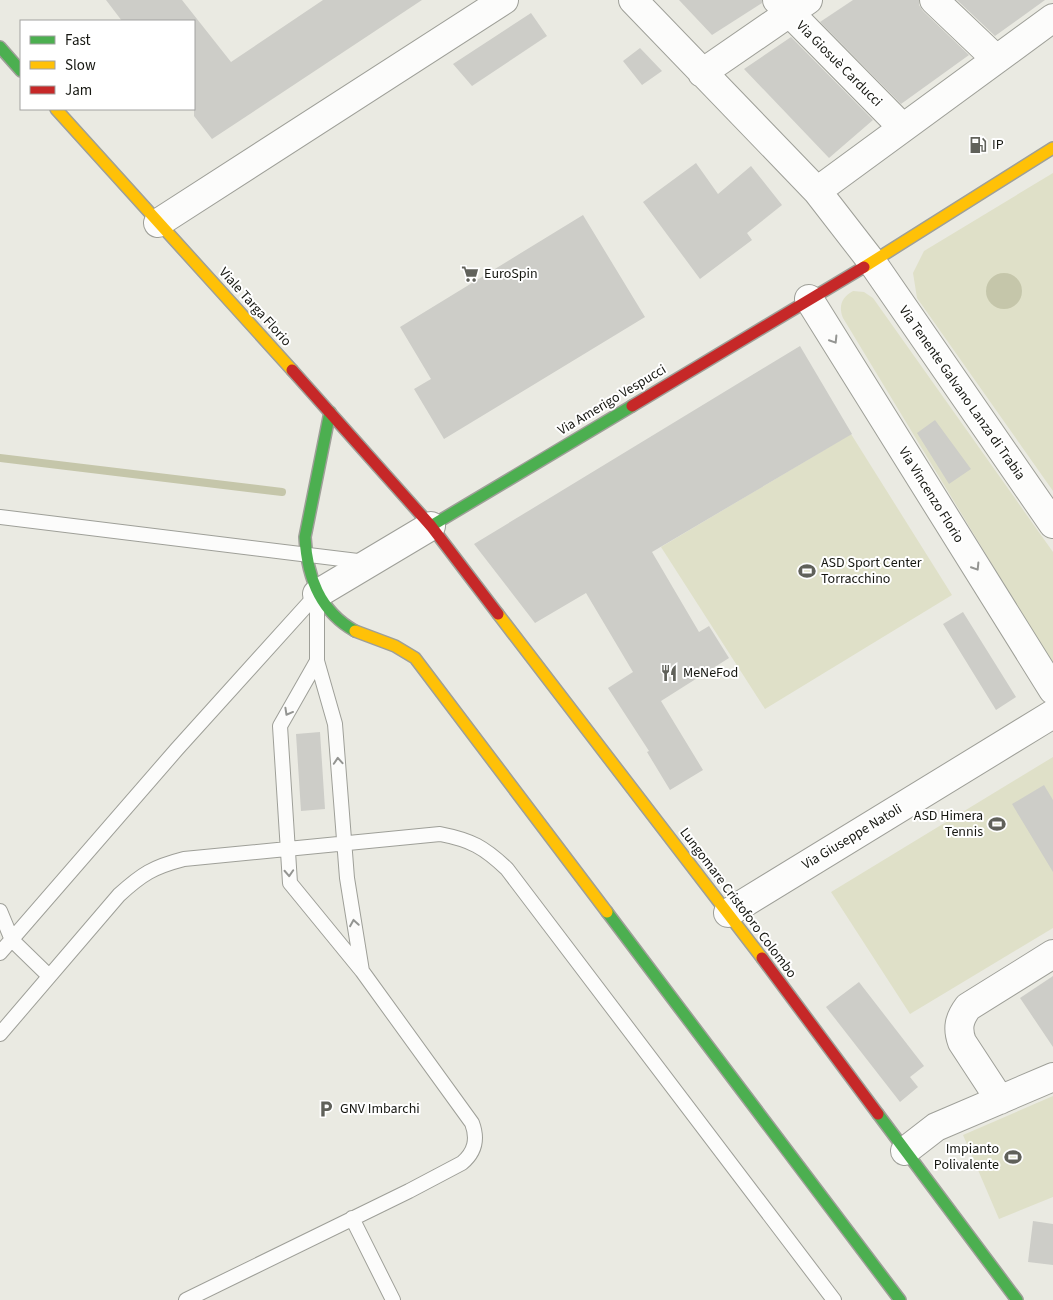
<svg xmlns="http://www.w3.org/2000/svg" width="1053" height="1300" viewBox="0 0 1053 1300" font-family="'Source Sans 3',sans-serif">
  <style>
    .green { fill: #dfe0c8 }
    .water { fill: #c5c6aa }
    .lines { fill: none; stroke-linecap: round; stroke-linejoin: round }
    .stream { stroke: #c5c6aa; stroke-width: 8 }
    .building { fill: #cdcdc8 }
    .lane-casing { stroke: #9e9f98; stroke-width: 16 }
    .street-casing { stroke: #9e9f98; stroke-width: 30 }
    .fast-casing { stroke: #9e9f98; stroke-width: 14 }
    .slow-casing { stroke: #9e9f98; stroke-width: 14 }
    .jam-casing { stroke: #9e9f98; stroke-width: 14 }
    .lane { stroke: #fcfcfb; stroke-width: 14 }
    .street { stroke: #fcfcfb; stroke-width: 28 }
    .fast { stroke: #4caf50; stroke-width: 11 }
    .slow { stroke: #ffc107; stroke-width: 11 }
    .jam { stroke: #c62828; stroke-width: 11 }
    .oneway { stroke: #949592 }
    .labels { text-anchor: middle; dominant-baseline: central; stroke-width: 4; stroke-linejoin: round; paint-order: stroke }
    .street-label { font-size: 14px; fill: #161711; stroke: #fff }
    .poi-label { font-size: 14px; fill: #161711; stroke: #fff; text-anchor: start }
  </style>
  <rect width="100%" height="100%" fill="#eaeae2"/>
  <path class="green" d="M1053,173v318l-136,-193 -4,-25 11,-22z
    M853,291l11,1 9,6 180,254v113l-210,-347c-5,-12 -1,-21 10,-27z
    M851,434l101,161 -187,114 -104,-162z
    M1053,757v171l-143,86 -79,-122z
    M1053,1096v101l-54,22 -36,-84z"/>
  <path class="water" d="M986 291a18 18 0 1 1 36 0a18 18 0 1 1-36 0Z"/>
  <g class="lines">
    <path class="stream" d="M0,458l282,34"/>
  </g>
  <path class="building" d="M106,0h76l49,62 92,-62h99l-210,139 -18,-23v-95h-72z
    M679,0h83v3l-50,32z
    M853,0h66v5l4,6 46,44 -68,49 -81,-82z
    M957,0h88l-50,36z
    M531,13l16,23 -75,50 -19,-22z
    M791,37l82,83 -44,38 -85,-89z
    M640,48l22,23 -20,14 -19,-24z
    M696,163l22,31 33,-28 31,39 -35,28 5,7 -52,39 -57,-77z
    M583,215l62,102 -201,122 -30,-50 17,-10 -31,-52z
    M800,346l52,88 -200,118 47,80 10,-6 20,32 -68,43 42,69 -33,20 -23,-38 2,-1 -41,-63 25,-16 -47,-79 -51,30 -61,-79z
    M935,420l36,49 -22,15 -32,-51z
    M963,612l53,85 -20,13 -53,-86z
    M320,732l5,77 -24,2 -5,-77z
    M1044,785l9,15v72l-41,-68z
    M1053,976v71l-33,-49z
    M859,982l65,84 -14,11 8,10 -18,15 -74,-95z
    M1033,1221l20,3v41l-25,-3z"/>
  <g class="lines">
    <g class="lane-casing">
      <path id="lane" d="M0,517l366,45
        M317,661v-61
        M0,911l12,29 37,36
        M0,953l177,-204 140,-155
        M0,1034l119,-139c23,-21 34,-28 65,-36l256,-25c31,6 44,13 67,35l327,431
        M352,1218l41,82
        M186,1300l223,-109 53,-28c13,-11 16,-24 10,-40l-110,-152 -72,-88 -10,-157 37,-65 18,63 12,154 15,93"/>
    </g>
    <g class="street-casing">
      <path id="street" d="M633,0l184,191 55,71 181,262
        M777,0l125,127
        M934,0l62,59
        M702,73l106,-73
        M817,191l236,-173
        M158,223l346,-223
        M809,299l244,391
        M317,594l114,-68
        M728,913l325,-199
        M1000,1100l-38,-58c-5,-14 -3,-23 6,-35l85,-53
        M905,1151l31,-24 117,-50"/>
    </g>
    <g class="fast-casing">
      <path id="fast" d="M0,47l21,24
        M330,412l-25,125c2,39 14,74 50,94
        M431,526l201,-120
        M607,912l293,388
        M878,1114l139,186"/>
    </g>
    <g class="slow-casing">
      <path id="slow" d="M56,109l236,261
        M864,267l189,-119
        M498,614l264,344
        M355,631l40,15 20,12 192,254"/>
    </g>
    <g class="jam-casing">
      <path id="jam" d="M292,370l139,156 67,88
        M632,406l232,-139
        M762,958l116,156"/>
    </g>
    <use href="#lane" class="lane"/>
    <use href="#street" class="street"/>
    <use href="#fast" class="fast"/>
    <use href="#slow" class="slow"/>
    <use href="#jam" class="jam"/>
  </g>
  <defs><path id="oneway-chevron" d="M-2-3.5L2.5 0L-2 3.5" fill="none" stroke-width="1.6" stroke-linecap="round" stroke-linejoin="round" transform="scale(1.25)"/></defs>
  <g class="oneway">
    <use href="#oneway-chevron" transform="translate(834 340) rotate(58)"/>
    <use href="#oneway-chevron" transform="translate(976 567) rotate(58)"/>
    <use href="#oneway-chevron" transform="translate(288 712) rotate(119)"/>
    <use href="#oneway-chevron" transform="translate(338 761) rotate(-94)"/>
    <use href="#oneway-chevron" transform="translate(289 873) rotate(87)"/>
    <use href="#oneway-chevron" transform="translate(354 923) rotate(-99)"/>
  </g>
  <defs>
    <g id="fuel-bare" transform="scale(1.35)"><path d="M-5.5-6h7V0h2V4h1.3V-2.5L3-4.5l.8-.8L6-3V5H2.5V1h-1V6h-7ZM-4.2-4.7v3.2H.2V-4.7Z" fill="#60615a" stroke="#fff" stroke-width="2.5" paint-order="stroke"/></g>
    <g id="supermarket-bare" transform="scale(1.35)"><path d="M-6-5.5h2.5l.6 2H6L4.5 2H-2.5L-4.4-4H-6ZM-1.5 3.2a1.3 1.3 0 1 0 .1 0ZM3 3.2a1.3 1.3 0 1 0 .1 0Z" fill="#60615a" stroke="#fff" stroke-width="2.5" paint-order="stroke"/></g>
    <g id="stadium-bare" transform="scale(1.35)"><path d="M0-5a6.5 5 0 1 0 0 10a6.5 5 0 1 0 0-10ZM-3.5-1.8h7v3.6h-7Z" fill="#60615a" stroke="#fff" stroke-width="2.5" paint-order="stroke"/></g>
    <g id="restaurant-bare" transform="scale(1.35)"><path d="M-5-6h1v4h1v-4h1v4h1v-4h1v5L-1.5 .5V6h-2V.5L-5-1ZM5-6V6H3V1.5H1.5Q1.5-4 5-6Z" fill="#60615a" stroke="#fff" stroke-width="2.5" paint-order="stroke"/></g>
    <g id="parking-bare" transform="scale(1.35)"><path d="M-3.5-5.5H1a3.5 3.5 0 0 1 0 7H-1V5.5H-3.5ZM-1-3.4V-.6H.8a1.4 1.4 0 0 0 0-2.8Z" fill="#60615a" stroke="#fff" stroke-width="2.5" paint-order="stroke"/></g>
  </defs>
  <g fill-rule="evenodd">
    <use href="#fuel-bare" x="978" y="145"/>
    <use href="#supermarket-bare" x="470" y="274"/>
    <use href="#stadium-bare" x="807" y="571"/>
    <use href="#restaurant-bare" x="669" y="673"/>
    <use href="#stadium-bare" x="997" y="824"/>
    <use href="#parking-bare" x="326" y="1109"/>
    <use href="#stadium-bare" x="1013" y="1157"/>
  </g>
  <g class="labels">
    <g class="street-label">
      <text transform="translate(839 64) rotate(45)">Via Giosuè Carducci</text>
      <text transform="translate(255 307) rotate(48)">Viale Targa Florio</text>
      <text transform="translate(962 393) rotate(55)">Via Tenente Galvano Lanza di Trabia</text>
      <text transform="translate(612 400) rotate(-31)">Via Amerigo Vespucci</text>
      <text transform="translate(931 495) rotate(58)">Via Vincenzo Florio</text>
      <text transform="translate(852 837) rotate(-31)">Via Giuseppe Natoli</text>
      <text transform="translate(738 903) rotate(53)">Lungomare Cristoforo Colombo</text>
    </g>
    <g class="poi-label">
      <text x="992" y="145">IP</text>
      <text x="484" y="274">EuroSpin</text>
      <text x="821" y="563">ASD Sport Center<tspan x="821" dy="16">Torracchino</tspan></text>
      <text x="683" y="673">MeNeFod</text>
      <text x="983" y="816" text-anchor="end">ASD Himera<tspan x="983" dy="16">Tennis</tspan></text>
      <text x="340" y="1109">GNV Imbarchi</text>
      <text x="999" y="1149" text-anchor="end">Impianto<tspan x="999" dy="16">Polivalente</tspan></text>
    </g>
  </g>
  <rect x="20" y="20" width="175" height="90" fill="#ffffff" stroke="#a2a2a0"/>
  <rect x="30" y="36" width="25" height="8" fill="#4caf50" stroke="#a2a2a0"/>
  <text x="65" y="45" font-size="15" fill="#161711">Fast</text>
  <rect x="30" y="61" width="25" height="8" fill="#ffc107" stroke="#a2a2a0"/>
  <text x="65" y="70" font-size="15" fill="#161711">Slow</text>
  <rect x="30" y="86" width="25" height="8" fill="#c62828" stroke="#a2a2a0"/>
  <text x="65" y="95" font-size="15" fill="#161711">Jam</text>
</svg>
